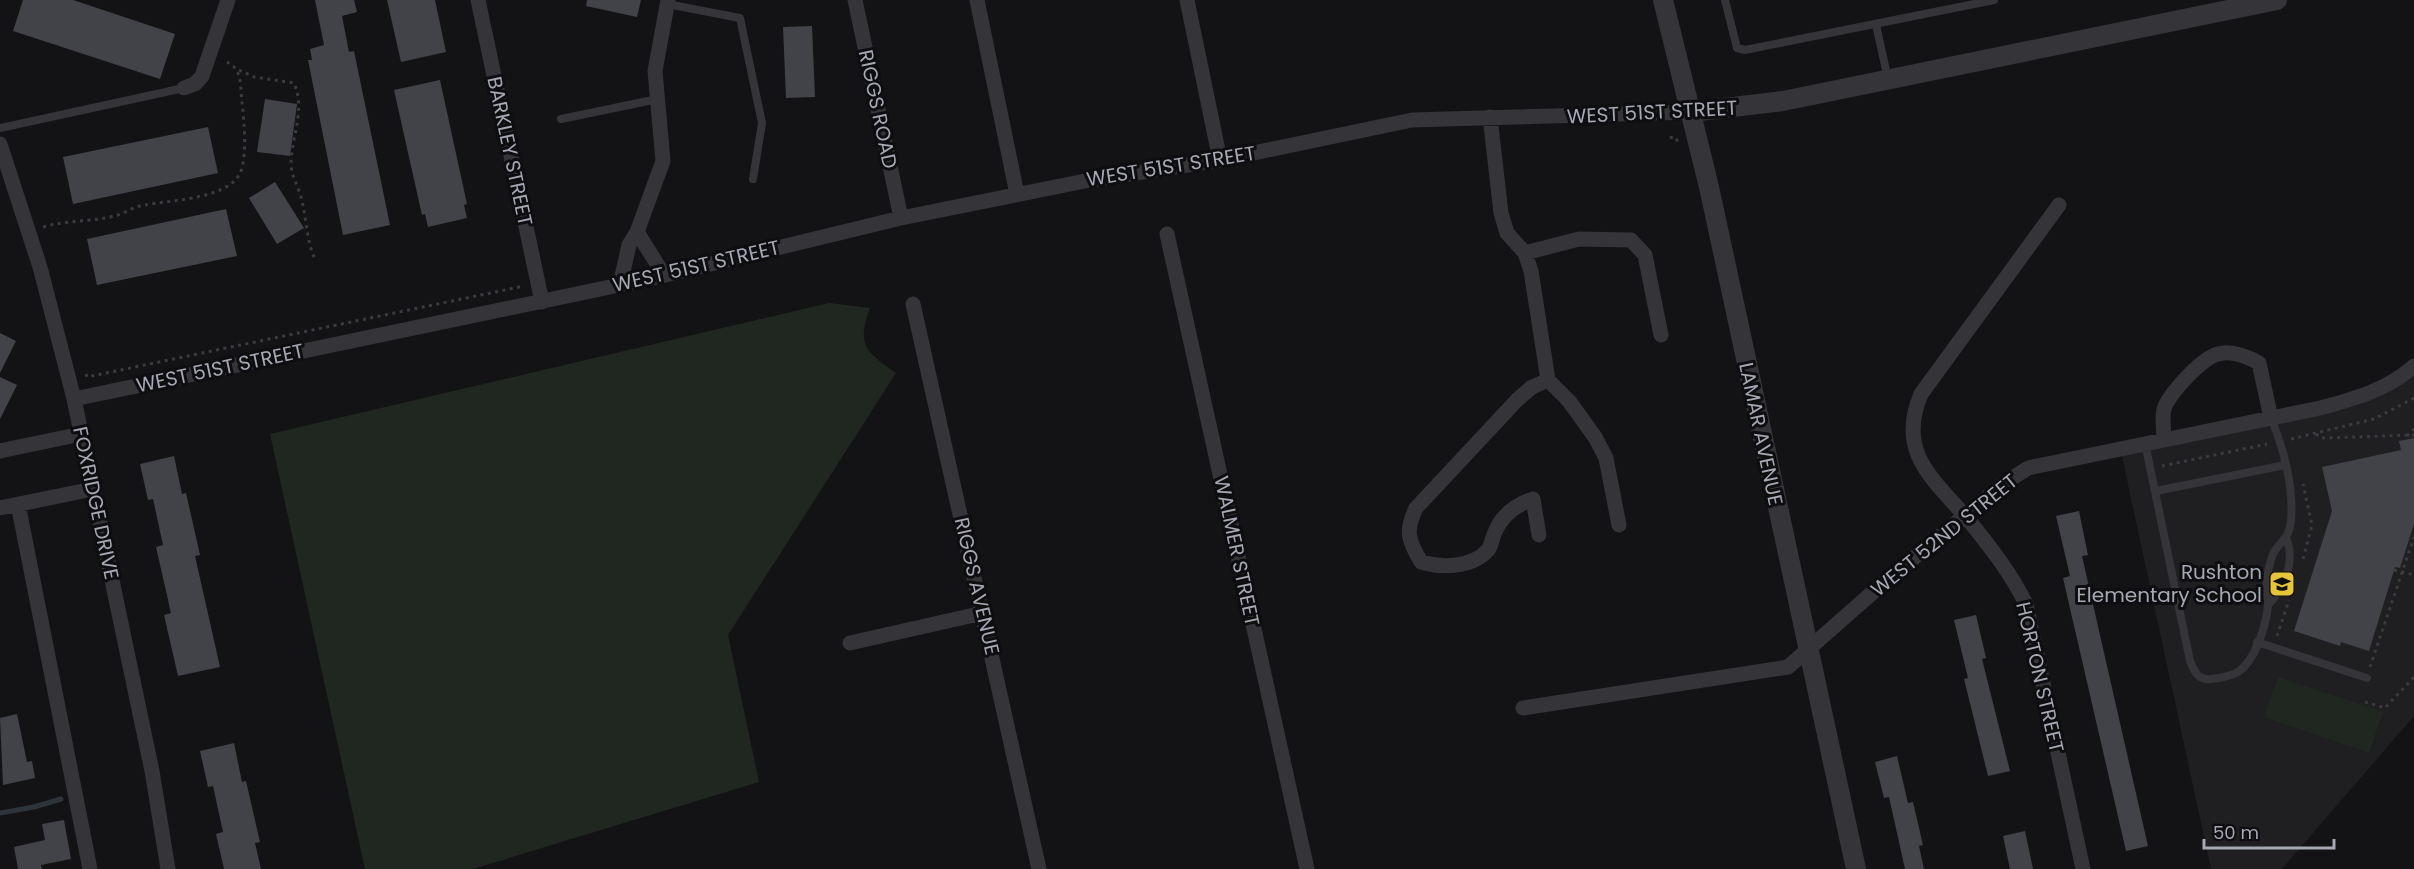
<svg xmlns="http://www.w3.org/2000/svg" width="2414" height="869" viewBox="0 0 2414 869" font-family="Poppins,sans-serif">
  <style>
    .built { fill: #1f1f21 }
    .green { fill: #202721 }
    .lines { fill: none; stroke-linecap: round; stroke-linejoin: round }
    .stream { stroke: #2d343c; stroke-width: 5 }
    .building { fill: #424348 }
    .path { stroke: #3a3b40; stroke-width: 3; stroke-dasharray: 3 4.5; stroke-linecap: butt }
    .service { stroke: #343439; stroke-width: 8 }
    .minor { stroke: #343439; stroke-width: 15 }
    .tertiary { stroke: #343439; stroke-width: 20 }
    .labels { text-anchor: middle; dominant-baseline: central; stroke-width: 6; stroke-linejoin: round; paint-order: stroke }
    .street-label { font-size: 20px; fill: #a6a8b4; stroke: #0e0e10 }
    .poi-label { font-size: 20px; fill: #a6a8b4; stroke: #0e0e10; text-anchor: end }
  </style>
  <rect width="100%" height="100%" fill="#131315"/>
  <path class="built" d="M2414,373v343l-132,153h-71l-90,-417 162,-31z"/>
  <path class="green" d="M829,303l41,5c-14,37 -4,44 26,65l-168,262 31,147 -286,87h-108l-95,-435z
    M2278,677l105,35 -14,41 -105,-36z"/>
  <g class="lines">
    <path class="stream" d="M0,813l34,-6 27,-8"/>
  </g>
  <path class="building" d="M23,0h50l102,34 -15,45 -147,-48z
    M315,0h39l3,12 -15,4 7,36 5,-1 36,174 -47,10 -35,-175h4l-2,-11 14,-4z
    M387,0h48l11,52 -45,10z
    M587,0h54l-4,17 -51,-11z
    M812,26l3,71 -29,1 -3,-71z
    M440,80l27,124 -3,1 3,13 -39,9 -3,-13 -3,1 -28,-125z
    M265,99l32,5 -7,52 -33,-4z
    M208,127l10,46 -145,31 -10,-47z
    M275,182l29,46 -27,16 -28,-46z
    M226,209l11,47 -140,29 -10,-46z
    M0,333l16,8 -16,32z
    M0,377l17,8 -17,34z
    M2414,438v86l-14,44 -5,-1 -26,84 -28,-9 -1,4 -46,-15 38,-120 -10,-44 79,-17 -2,-9z
    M174,456l8,38 4,-1 14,62 -5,1 25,111 -42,9 -14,-61 7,-2 -15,-66 7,-2 -10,-46 -5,1 -8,-36z
    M2079,511l9,44 -6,1 66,290 -22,5 -63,-273 7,-2 -14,-60z
    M1976,615l10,43 -4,1 28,112 -22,5 -24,-97 4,-1 -14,-58z
    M17,714l10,48 5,-1 3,17 -32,7 -3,-67z
    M234,743l8,39 4,-1 14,61 -5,1 6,26h-37l-8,-35 7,-2 -10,-46 -5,1 -8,-36z
    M1897,756l11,47 5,-1 10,43 -4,1 5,23h-19l-16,-72 -5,1 -9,-36z
    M64,820l7,39 -30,6 1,4h-24l-4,-22 31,-7 -3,-16z
    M2025,831l8,38h-23l-7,-33z"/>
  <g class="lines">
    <path class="path" d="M239,70l15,7 40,6c12,28 -3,54 -3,82 1,12 5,16 8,26 8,22 6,47 16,68
      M1671,136l1,4h7
      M43,227c25,-7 48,-5 72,-11 10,-3 20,-10 30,-11 26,-5 80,-6 94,-30 9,-14 5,-56 3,-72 -2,-18 1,-36 -18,-42
      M86,374l1,3 437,-91
      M2316,434l5,4 93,-3
      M2407,436l7,-7
      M2291,439l83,-20 40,-21
      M2162,466l105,-22
      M2303,559l9,-34 -9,-41
      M2394,570l20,5
      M2277,636l12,-36
      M2370,667l44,-130
      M2365,702l20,6 29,-31"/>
    <path class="service" d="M1725,0l12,48 8,2 249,-50
      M667,4l73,14 22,105 -9,56
      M1876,25l12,54
      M561,119l97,-20
      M0,128l184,-40
      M2145,443l45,218c4,10 8,20 22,18 8,-1 19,-3 26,-7 17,-11 28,-46 30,-66 1,-6 -2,-12 -2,-18 0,-9 4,-28 8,-36 8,-13 15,-13 17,-31 3,-33 -7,-72 -20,-103
      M2156,491l129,-26
      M2268,605c17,-18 27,-42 19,-65
      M2257,642l110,36"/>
    <path class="minor" d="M478,0l64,302
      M855,0l46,218
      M977,0l40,194
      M1187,0l33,160
      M184,88l11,-4 7,-8 26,-76
      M1490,117l11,96 6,20 18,20 6,18 17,109 21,21 26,36 11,21 13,67
      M0,144l40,123 34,132 78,372 16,98
      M2059,205l-138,189c-24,57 10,83 45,123 22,27 45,56 60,87l57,265
      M637,232l27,43
      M1167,234l140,635
      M1525,253l54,-14 52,1 14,15 16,80
      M620,285l9,-40 8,-13 26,-71 -8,-90 13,-71
      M913,304l126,565
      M74,399l579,-121 248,-60 189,-38 130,-20 192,-40 279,-8
      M2164,439c0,-10 -3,-24 1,-33 7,-15 37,-48 53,-52 13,-4 30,3 41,9l12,55
      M0,451l81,-17
      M18,504l72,365
      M0,508l93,-19
      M1539,535l-6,-36c-18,6 -31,16 -38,33 -3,6 -3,13 -7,18 -16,18 -47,18 -67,12 -13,-22 -16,-31 -5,-54l101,-108 15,-13 16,-7
      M850,643l133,-30
      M1523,708l265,-41 92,-81 123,-102 25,-16 292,-60c34,-9 67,-18 94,-42"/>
    <path class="tertiary" d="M1663,0l46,187 147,682
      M1691,112l92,-11 494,-101"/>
  </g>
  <defs>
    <g id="school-square" transform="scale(1.35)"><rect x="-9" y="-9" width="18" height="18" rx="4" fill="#e6c53a" stroke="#0e0e10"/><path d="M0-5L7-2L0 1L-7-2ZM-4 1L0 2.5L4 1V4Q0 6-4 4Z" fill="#111"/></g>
  </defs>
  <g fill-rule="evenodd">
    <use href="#school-square" x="2282" y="584"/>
  </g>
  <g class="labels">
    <g class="street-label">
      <text transform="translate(878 109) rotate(78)">RIGGS ROAD</text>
      <text transform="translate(1652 112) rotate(-3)">WEST 51ST STREET</text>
      <text transform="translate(510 151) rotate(78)">BARKLEY STREET</text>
      <text transform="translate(1171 166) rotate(-9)">WEST 51ST STREET</text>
      <text transform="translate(696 266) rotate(-13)">WEST 51ST STREET</text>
      <text transform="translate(220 368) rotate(-12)">WEST 51ST STREET</text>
      <text transform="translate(1761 434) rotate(78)">LAMAR AVENUE</text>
      <text transform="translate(96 503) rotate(78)">FOXRIDGE DRIVE</text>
      <text transform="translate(1944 535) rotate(-39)">WEST 52ND STREET</text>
      <text transform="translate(1237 551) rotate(78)">WALMER STREET</text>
      <text transform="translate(977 586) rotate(77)">RIGGS AVENUE</text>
      <text transform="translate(2040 677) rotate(77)">HORTON STREET</text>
    </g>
    <g class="poi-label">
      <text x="2262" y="572">Rushton<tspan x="2262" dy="23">Elementary School</tspan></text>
    </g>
  </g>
  <path d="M2204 839v9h130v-9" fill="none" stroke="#a6a8b4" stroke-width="3"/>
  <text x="2213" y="839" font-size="18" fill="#a6a8b4" stroke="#0e0e10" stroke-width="4.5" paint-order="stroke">50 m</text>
</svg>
